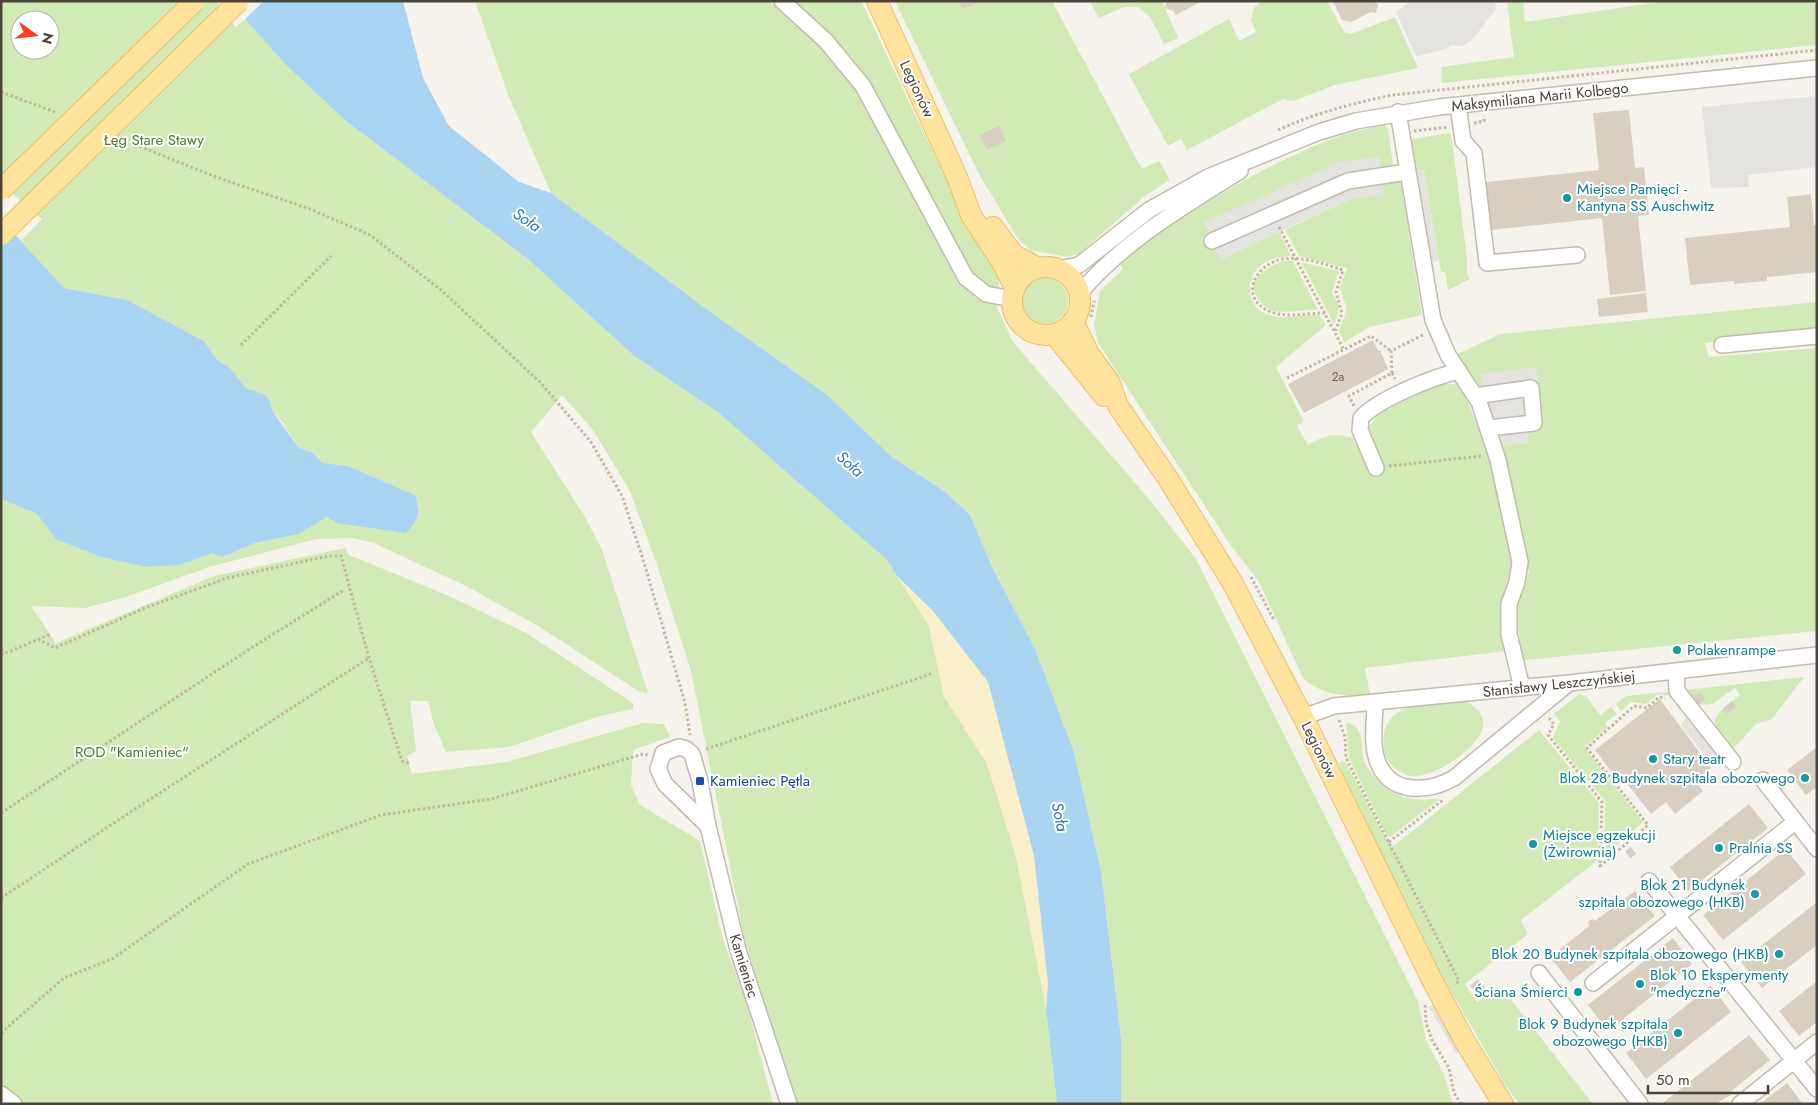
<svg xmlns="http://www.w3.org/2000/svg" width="1818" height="1105" viewBox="0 0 1818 1105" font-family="Jost,sans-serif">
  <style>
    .green { fill: #d2eab5; fill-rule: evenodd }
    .sand { fill: #f9efc9 }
    .parking { fill: #e5e3e0 }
    .water { fill: #a9d4f2 }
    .pier { fill: #f6f3ec }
    .building { fill: #d8cfc1 }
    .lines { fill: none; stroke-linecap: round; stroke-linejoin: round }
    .minor-casing { stroke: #c2bbae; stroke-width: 18 }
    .major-casing { stroke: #e6c16a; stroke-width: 22 }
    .path { stroke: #c4b79f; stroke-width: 3; stroke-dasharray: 2.5 2.5; stroke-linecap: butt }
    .minor { stroke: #fff; stroke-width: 15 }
    .major { stroke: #ffe39c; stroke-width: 20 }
    .major-bridge-casing { stroke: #e6c16a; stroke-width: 22; stroke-linecap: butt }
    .major-bridge { stroke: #ffe39c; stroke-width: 20 }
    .culture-dot { fill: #0f9aa8; stroke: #fff; stroke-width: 2 }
    .transit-dot { fill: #1a4fb4; stroke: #fff; stroke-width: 2 }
    .labels { text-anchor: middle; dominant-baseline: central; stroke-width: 4; stroke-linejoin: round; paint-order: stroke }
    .number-label { font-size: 12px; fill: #6e675b }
    .street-label { font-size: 15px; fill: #4b4439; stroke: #fff }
    .park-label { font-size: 15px; fill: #4a7f2a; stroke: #fff }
    .culture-label { font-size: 15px; fill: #0d838f; stroke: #fff; text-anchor: start }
    .transit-label { font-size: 15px; fill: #164399; stroke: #fff; text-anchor: start }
    .water-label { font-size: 16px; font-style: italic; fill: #2e7ab2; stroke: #fff }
  </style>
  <rect width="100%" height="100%" fill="#f6f3ec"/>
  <path class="green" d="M1,1h215l20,26 9,-8 41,46 60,56 183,139 104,95 86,58 168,147 42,66 15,70 43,68 29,92 30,153 11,95h-261l-52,-167 -53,-266 -33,-103 -28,-77 -37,-61 -31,-35 -31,37 54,85 17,33 46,143 -10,-2 -98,-64 -72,-40 -94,-44 -22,-5 -36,1 -107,28 -83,30 -41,11 -54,-2 25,37 158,-67 131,-28 4,7 98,40 79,38 107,70v6l-33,7 -91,31 -63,5 -12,-27 -6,-24h-18l6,50 -9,5 5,18 94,-12 137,-39 21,1 6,13 -37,13 -2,35 9,20 60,36 23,99 22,57 28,107h-772v-605l36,15 19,25 124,26 32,-12 12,4 31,-14 44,-9 28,-17c26,16 64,-3 92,-10l-4,-12 -67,-29 -25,-3 -10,-10 -14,-5 -16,-25 -10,-11 -8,-17 -19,-7 -16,-20 -13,-8 -13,-19 -77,-41 -63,-12 -43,-47 21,-22 -41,-35zM20,20h30v30h-30z
    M475,1h294l51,43 50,65 105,189 21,7 17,37 136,157 47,60 222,442 8,39 18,34 9,30h-332v-66l-20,-167 -27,-119 -39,-103 -43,-82 -22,-52 -26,-24 -52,-34 -66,-63 -113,-80 -162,-121 -42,-96z
    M788,1h73l112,235 26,38v18l-28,-13 -108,-201z
    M895,1h157l90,168 17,-8 11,19 -24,15 -66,58 -12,4 -38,-7 -12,-11 -38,-63z
    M1090,1h72l16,37 -14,6 -14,-27 -12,-10h-14l-25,11z
    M1263,1h64l17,31 7,2 44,-17 23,51 -83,17 -41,16 -11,-2 -96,51 -6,-11 -13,7 -39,-72 100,-55 10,22 17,-9 -5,-12 3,-13z
    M1507,1h16l2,21 140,-21h152v44l-375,38 -1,-16 73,-10z
    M1385,125l3,4 5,36 -3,3 -10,1 -1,-12 -174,66 5,11 -8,5 6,10 7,-3 6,13 58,-27 12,24c-10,1 -22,2 -30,9 -15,13 -16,40 5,49 17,7 37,0 54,1l6,10 -50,42 28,54 -7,5 11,19c16,-10 27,-12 45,-7l17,35 11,-3 -13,-41 8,-14 61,-32 24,2 27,68 24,106 -8,41 2,51 -141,17 5,26c-24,4 -49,1 -67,-16l-44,-96 -30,-39 -131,-200 -4,-18 6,-34 23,-22 -4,-6c61,-47 139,-95 210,-123 18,-7 37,-11 56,-15z
    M1451,133l16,124v16l3,6 -22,11 -3,-18h-4l-17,-102 -8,1 -5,-32z
    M1394,180l7,3 21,132 -52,12 -26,15 -5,-11 8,-22 -7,-21 7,-20 -48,-12 -14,-26 66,-31 31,-5 -1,-13z
    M1283,261h10l25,49c-14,0 -29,3 -43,1 -7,-1 -12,-6 -16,-11 -16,-19 9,-33 24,-39z
    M1301,262l38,9 -7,22c8,12 9,18 2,31z
    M1022 301a23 23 0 1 1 46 0a23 23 0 1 1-46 0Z
    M1817,302v27l-112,14 4,14 108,-9v283l-294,29 -8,-52 2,-11 12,-24 -29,-127 28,-3 -1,-13 15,-2 -6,-60 -55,6 2,13 -6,1 -19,-34 42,-20z
    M1804,677l-32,42 -16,5 -24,26c-26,-30 -22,-31 8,-55l-5,-7 -23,16 -12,1 6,-5 -6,-8 -8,6 -7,-8z
    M1669,692l4,4 -15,-2 -12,10 -15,-2 -10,9 -5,-7 10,-8z
    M1579,694l7,2 14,19 11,-8 6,7 -12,9 3,4 -24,20 59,75 -39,35 1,-56 -52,-63 7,-17 -6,-7z
    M1466,701c7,5 15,10 17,19 5,24 -53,63 -76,55 -12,-5 -22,-13 -23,-27 -5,-50 48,-44 82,-47z
    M1346,723c22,3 13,26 19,41 2,4 7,9 10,12 20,23 37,26 66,22l-51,39 -3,-1 -38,-78z
    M1539,730l60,73 -1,57 -77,60 7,14 -63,50 12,18 23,-16 93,118h-74l-15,-21 -81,-140 -84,-179 3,-3 4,2 44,83 5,-1z"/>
  <path class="sand" d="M897,576l36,35 55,71 46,174 14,127 -2,26 -30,-153 -29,-92 -43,-68 -15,-70z"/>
  <path class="parking" d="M1412,1h83l1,8 -24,31 -9,6 -11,-1 -9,5 -27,6 -20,-44z
    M1817,96v71l-69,8 1,12 -38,1 -9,-81z
    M1379,157l4,37 -32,5 -131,60 -15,-37 134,-60z
    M1424,170l15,91 -8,1 -15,-91z
    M1536,367l6,61 -15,2 2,13 -27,3 -4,-24 -8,1 -10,-49z
    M1688,715l33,41 -13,4 -27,-35z
    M1435,1004l26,47 -5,3 -27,-47z"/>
  <path class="water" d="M242,1h161l20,77 26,48 70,56 32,11 162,121 113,80 66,63 52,34 26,24 22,52 43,82 39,103 27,119 20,167v66h-64l-11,-95 2,-26 -14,-127 -46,-174 -55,-71 -36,-35 -10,-16 -168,-147 -86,-58 -104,-95 -183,-139 -60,-56 -41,-46z
    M1,219l63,69 63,12 77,41 13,19 13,8 16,20 19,7 5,7 3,10 26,36 14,5 10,10 25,3 67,29c6,16 3,26 -9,38l-69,-10 -10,-6 -28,17 -44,9 -32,14 -11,-4 -32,12 -33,2 -46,-10 -45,-18 -19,-25 -36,-15z"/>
  <path class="pier" d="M239,1h25l-21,20z"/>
  <path class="building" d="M959,1h18l1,2 -16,6z
    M1167,1h35l-26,14 -3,-4 -8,-3z
    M1333,1h39l6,3 -2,9 -5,-1 -20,10 -9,-2z
    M1629,110l6,58 9,-1 5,48 -11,1 8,75 -36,4 -8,-77 -111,12 -5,-48 113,-12 -6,-57z
    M999,126l7,15 -19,9 -7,-15z
    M1811,194l3,31h3v47l-50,5v4l-33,3v-3l-44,4 -5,-47 105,-11 -3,-30z
    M1646,293l2,19 -49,5 -2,-18z
    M1373,340l5,11 2,-1 8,19 -84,44 -16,-29z
    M1700,692l6,8 -8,6 -6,-8z
    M1660,699l51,69 -16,13 8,10 -28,23 -9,-12 -15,12 -34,-43 -4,3 -18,-24z
    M1732,701l4,6 -9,7 -4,-6z
    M1817,747v40l-11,8 -19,-25z
    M1749,804l19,24 -80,63 -18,-24z
    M1631,847l5,7 -6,4 -5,-7z
    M1786,849l20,25 -83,66 -20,-25z
    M1635,891l20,25 -85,66 -20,-25 39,-31 -1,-4 4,-3 3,2z
    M1817,902v43l-55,43 -21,-26z
    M1673,938l19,26 -84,67 -20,-26z
    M1478,979l7,8 -8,7 -7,-8z
    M1817,981v41l-18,14 -20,-25z
    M1711,986l20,26 -85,67 -20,-26z
    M1749,1035l21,25 -40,32 1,3 -16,9h-50l-1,-2z
    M1787,1083l16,21h-43z"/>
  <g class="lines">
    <g class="minor-casing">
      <path id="minor" d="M782,1l44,40 37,45 103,192 20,16 26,5
        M1458,105l5,36 11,12 13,110 90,-8
        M1398,112l35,208 15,35 31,47 19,58 22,102 -3,20 -8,22v30l13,54
        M1212,241l136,-60 59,-9
        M1058,269l21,-4 70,-55 59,-33 111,-45 37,-11 83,-14 378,-39
        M1079,294c44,-53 104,-87 161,-123
        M1722,345l95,-9
        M1475,396l56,-8 3,35 -46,5
        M1376,468l-16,-38 1,-12c17,-19 72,-41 98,-47
        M1676,671l1,20 56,71
        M1375,702c0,18 -4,40 2,58 12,35 50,33 77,18l115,-95
        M1303,717l31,-11 235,-23 248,-28
        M1763,780l54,69
        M708,826l-43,-42 -7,-15 5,-16 16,-6 7,2 6,5 8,27 8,45 30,124 51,154
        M1649,881l168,208
        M1539,973l101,131
        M1593,983l202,-161
        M1,1094l13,10
        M1740,1104l77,-62"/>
    </g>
    <g class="major-casing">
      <path id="major" d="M877,1l80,176 14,38 32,49 12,24
        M993,227l21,28 25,13
        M1012 301a34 34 0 1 1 68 0a34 34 0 1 1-68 0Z
        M1073,321l16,33 21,29 8,23 49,71 65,105 71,135 128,261 33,62 39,64
        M1054,334l50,62"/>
    </g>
    <path class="path" d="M1,92l54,20
      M1474,123l10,-2v-5
      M1278,130c38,-17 75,-27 115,-35l424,-45
      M1414,131l34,-4
      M121,139l95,38 94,32 60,26 71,55 100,93 50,59 31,54 21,63 42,144 5,32
      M1279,227l65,123
      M1325,313c-17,0 -37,5 -54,-1 -33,-13 -17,-47 11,-53 20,-3 43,5 61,11l-7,22 6,21 -7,19
      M1091,317l3,-16
      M241,345l90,-89
      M1392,373l-1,-22 34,-17
      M1287,378l84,-42 20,15
      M1354,406l-5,-10 43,-23 3,6
      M1389,466l93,-10
      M1251,577l23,43
      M38,639l17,9 90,-40 82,-30 101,-22h13l28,102 33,103 7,2
      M1,649l4,4
      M1,655l50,-21
      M1549,718l5,6 -6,11 54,67 -2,64 48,-41 -61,-77 47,-42 13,2 12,-11 6,1
      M1339,720l6,17 1,21 113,223 -5,4
      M706,749l225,-75
      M1,813l255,-168 88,-55
      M1389,842l54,-42
      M1,898l134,-89 234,-151
      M1425,1005l1,18 6,17 17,28 5,25 7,11
      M1,1033l63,-55 48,-19 136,-95 133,-49 110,-16 152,-45 5,1"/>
    <use href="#minor" class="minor"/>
    <use href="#major" class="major"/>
    <g class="major-bridge-casing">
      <path id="major-bridge" d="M1,190l194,-189
        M1,235l238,-234"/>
    </g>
    <use href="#major-bridge" class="major-bridge"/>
  </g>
  <g class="culture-dot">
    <circle cx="1567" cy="198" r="5"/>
    <circle cx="1677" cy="650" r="5"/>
    <circle cx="1653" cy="759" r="5"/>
    <circle cx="1805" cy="778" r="5"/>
    <circle cx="1533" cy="844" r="5"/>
    <circle cx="1719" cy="848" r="5"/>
    <circle cx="1755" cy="894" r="5"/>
    <circle cx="1779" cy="954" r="5"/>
    <circle cx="1640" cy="984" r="5"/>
    <circle cx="1578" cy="992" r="5"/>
    <circle cx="1678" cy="1033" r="5"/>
  </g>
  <rect class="transit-dot" x="695" y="776" width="10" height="10" rx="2.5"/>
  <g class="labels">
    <g class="number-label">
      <text x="1338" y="377">2a</text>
    </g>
    <g class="street-label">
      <text transform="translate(917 89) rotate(65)">Legionów</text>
      <text transform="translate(1540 97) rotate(-6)">Maksymiliana Marii Kolbego</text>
      <text transform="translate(1559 684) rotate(-6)">Stanisławy Leszczyńskiej</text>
      <text transform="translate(1319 750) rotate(64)">Legionów</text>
      <text transform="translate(744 966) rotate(73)">Kamieniec</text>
    </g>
    <g class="park-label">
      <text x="154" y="140">Łęg Stare Stawy</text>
      <text x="132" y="752">ROD "Kamieniec"</text>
    </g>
    <g class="culture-label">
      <text x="1577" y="189">Miejsce Pamięci -<tspan x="1577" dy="17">Kantyna SS Auschwitz</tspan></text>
      <text x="1687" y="650">Polakenrampe</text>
      <text x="1663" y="759">Stary teatr</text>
      <text x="1795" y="778" text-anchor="end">Blok 28 Budynek szpitala obozowego</text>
      <text x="1543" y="835">Miejsce egzekucji<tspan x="1543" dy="17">(Żwirownia)</tspan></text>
      <text x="1729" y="848">Pralnia SS</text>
      <text x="1745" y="885" text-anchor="end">Blok 21 Budynek<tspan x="1745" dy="17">szpitala obozowego (HKB)</tspan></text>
      <text x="1769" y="954" text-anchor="end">Blok 20 Budynek szpitala obozowego (HKB)</text>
      <text x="1650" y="975">Blok 10 Eksperymenty<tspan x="1650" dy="17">"medyczne"</tspan></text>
      <text x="1568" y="992" text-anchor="end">Ściana Śmierci</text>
      <text x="1668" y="1024" text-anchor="end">Blok 9 Budynek szpitala<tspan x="1668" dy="17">obozowego (HKB)</tspan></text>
    </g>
    <g class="transit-label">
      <text x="710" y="781">Kamieniec Pętla</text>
    </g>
    <g class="water-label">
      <text transform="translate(527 220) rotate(34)">Soła</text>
      <text transform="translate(850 464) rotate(42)">Soła</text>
      <text transform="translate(1060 817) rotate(78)">Soła</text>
    </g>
  </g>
  <rect width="1818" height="1105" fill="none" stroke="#4b4439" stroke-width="5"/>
  <g transform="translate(35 35) rotate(105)"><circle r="24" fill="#ffffff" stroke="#b7b4b0"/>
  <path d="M0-4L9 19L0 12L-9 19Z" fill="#fc3f1d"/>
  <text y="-8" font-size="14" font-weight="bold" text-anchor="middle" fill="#4b4439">N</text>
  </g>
  <path d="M1648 1085v8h120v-8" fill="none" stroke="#4b4439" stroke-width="2.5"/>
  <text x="1656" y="1085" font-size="15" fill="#4b4439" stroke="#ffffff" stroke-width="4" paint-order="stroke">50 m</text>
</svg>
